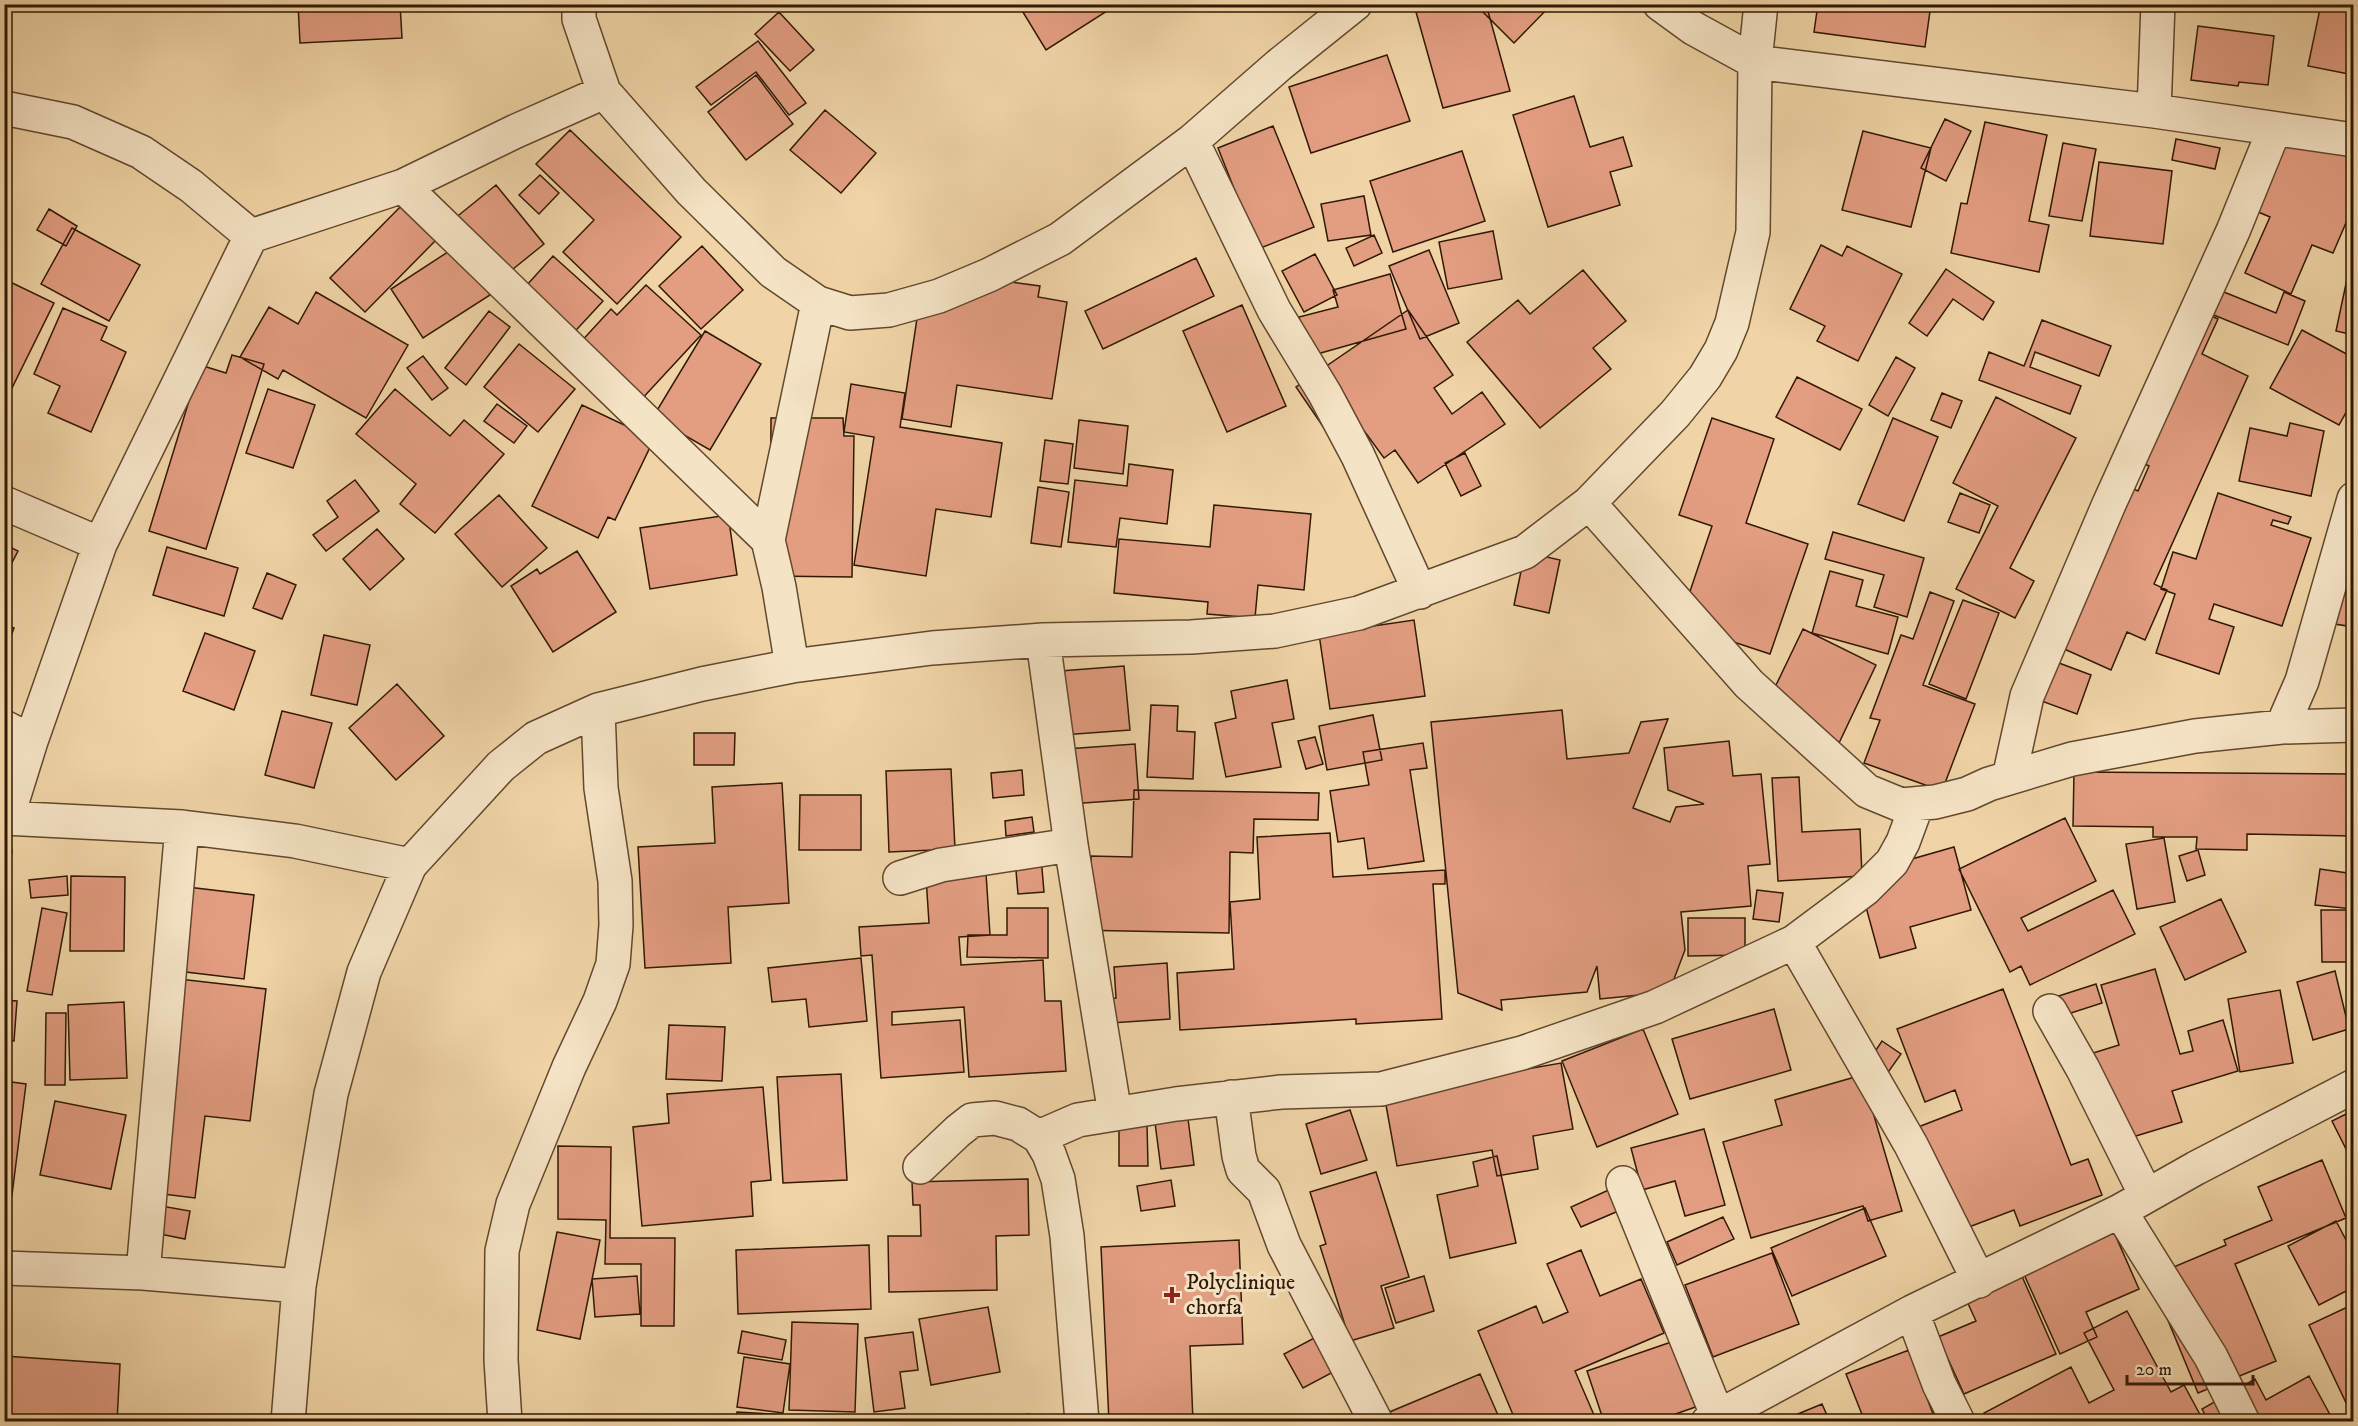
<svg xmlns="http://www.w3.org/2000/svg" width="2358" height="1426" viewBox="0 0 2358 1426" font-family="'IM FELL DW Pica',serif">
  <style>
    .building { fill: #e39d81; stroke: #311905; stroke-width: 1.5 }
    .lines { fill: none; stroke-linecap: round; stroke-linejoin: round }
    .minor-casing { stroke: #61482d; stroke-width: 36 }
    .minor { stroke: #f5e3c5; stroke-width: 33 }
    .poi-dot { fill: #8f2418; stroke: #f5e3c5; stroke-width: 2 }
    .labels { text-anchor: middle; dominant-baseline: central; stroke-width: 6; stroke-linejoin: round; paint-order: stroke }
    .poi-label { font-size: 22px; fill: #311905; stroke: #f5e3c5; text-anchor: start }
  </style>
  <rect width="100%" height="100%" fill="#f0d4a6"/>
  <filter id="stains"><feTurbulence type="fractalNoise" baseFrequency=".00333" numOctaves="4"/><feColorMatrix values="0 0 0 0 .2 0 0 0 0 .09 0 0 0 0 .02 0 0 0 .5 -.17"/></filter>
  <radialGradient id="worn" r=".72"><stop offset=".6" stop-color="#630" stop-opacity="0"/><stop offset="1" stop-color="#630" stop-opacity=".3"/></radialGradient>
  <path class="building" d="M298,4h102l2,34 -102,5z
    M1018,4h100l-72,46z
    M1445,4h41l24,87 -67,17 -27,-96z
    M1478,4h74l-38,39 -37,-37z
    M1818,4h113l-6,43 -111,-15z
    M2321,4l33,1v70l-46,-9z
    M779,12l35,38 -24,21 -35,-37z
    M2198,26l76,10 -6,49 -29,-3 -1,4 -47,-6z
    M758,41l48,62 -17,12 -33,-43 -45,33 -15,-18z
    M1387,55l23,66 -99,32 -22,-66z
    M756,75l37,49 -47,36 -38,-48z
    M1574,96l16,51 33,-10 9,29 -22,6 10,33 -72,22 -35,-112z
    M825,110l51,43 -35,40 -51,-43z
    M2279,118l75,31v55l-21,49 -21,-8 -21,49 -46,-21 25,-56 -19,-8z
    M1945,119l26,12 -25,50 -25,-13z
    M1985,122l62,13 -18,86 20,4 -10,47 -88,-19 10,-50 6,1z
    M1273,126l41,101 -56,22 -40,-101z
    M570,130l111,107 -64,67 -54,-52 31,-32 -58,-56z
    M1863,131l68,17 -20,79 -69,-17z
    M2176,139l44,9 -5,21 -43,-9z
    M2063,143l33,6 -14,72 -33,-5z
    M1462,151l23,70 -92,31 -23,-71z
    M2099,162l73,9 -9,73 -73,-8z
    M540,175l19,18 -20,21 -20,-19z
    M496,185l48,59 -42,34 -48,-59z
    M1364,196l7,39 -43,6 -7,-37z
    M403,204l34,35 -72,73 -35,-34z
    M49,209l28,17 -11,20 -29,-16z
    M72,228l68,37 -31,56 -68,-37z
    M1493,231l9,48 -54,10 -9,-47z
    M1374,235l8,18 -28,13 -8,-18z
    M1821,245l21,11 5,-10 55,28 -44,87 -41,-20 8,-15 -35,-17z
    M457,246l33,49 -67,43 -32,-49z
    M702,246l41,44 -42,39 -42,-43z
    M2354,246v89l-18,-4z
    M1429,250l30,73 -39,16 -31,-73z
    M1315,254l22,41 -33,17 -22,-41z
    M553,256l50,45 -36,39 -49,-45z
    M1196,258l18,38 -111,53 -18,-38z
    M1946,269l48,33 -11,18 -30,-21 -26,37 -18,-13z
    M1583,270l43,51 -33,27 18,21 -71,59 -73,-86 51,-42 12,14z
    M954,274l86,12 -2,11 29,5 -15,97 -95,-14 -6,42 -49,-8 17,-114z
    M1390,274l16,55 -96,27 -11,-39 39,-10 -5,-17z
    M4,279l50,24 -47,95 -3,-1z
    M2204,284l72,29 8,-21 21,9 -17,44 -94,-38z
    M646,285l55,50 -62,67 -61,-57 33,-36 6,6z
    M316,292l92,53 -42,73 -83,-48 -5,9 -38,-22 29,-50 29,17z
    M1242,305l44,101 -59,26 -44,-101z
    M63,308l44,19 -6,13 25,12 -35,80 -43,-19 12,-27 -26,-12z
    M2195,309l23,10 -16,35 46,22 -94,208 13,6 -22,50 -18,-8 -16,38 -69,-31 72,-159 24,11 11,-25 -21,-9z
    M1408,310l45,65 -19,13 18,26 30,-22 23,32 -87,59 -23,-33 -11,8 -19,-26 -26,18 -43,-63z
    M489,311l21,16 -44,58 -21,-17z
    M2042,320l69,26 -12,30 -64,-24 -5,15 51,19 -11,28 -91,-34 10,-28 35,14z
    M2302,330l52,28v40l-15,27 -69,-37z
    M705,331l56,33 -51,86 -57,-33z
    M519,344l56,45 -37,43 -54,-45z
    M232,355l32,9 -58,185 -57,-18 51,-166 26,8z
    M423,356l25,32 -16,12 -25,-32z
    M1896,357l19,11 -27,48 -19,-11z
    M1797,377l65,32 -22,41 -64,-33z
    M851,384l54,9 -5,34 102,16 -11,74 -55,-8 -10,67 -72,-11 20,-128 -30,-5z
    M268,389l47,16 -22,63 -47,-15z
    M395,389l55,47 14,-16 40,34 -69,79 -35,-29 16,-20 -60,-50z
    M1942,393l20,8 -11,27 -20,-8z
    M1996,397l80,41 -66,130 24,13 -19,37 -59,-29 42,-83 -45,-23z
    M497,404l30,22 -13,17 -30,-22z
    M582,405l72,34 -39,81 -7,-3 -10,21 -66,-32z
    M771,418h72l1,18h10l-2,141 -82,-1z
    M1712,418l62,21 -28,84 62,21 -38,110 -91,-30 33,-98 -33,-11z
    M1893,418l45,19 -34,84 -46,-17z
    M1079,420l49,6 -5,48 -49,-6z
    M2290,423l34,8 -13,65 -72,-15 11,-53 37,8z
    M1045,440l28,4 -5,40 -28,-3z
    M1465,453l16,33 -20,10 -16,-33z
    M1129,464l44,6 -6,54 -47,-6 -4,29 -48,-5 7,-62 52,6z
    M355,480l24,31 -53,40 -13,-16 25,-18 -11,-16z
    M1038,487l31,5 -8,55 -30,-4z
    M1960,493l30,12 -11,28 -31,-11z
    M2218,493l73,24 -3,7 -15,-4 -2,5 40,13 -29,88 -68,-22 -5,15 25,8 -15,47 -63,-21 19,-59 -14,-5 12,-37 23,7z
    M499,495l48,53 -45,39 -47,-53z
    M1214,505l97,9 -7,76 -46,-5 -3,33 -48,-4 1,-12 -94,-9 5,-54 91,8z
    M728,515l9,60 -87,14 -10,-61z
    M377,529l27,30 -34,31 -27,-31z
    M1833,532l91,26 -17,59 -33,-10 10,-32 -59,-16z
    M4,544l14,7 -14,27z
    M167,547l71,21 -14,48 -71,-21z
    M577,551l39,61 -63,40 -42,-66 26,-17 3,5z
    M1525,552l35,8 -11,53 -35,-8z
    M2331,558l23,3v66l-32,-5z
    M1830,571l33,9 -7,26 42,11 -10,37 -76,-21z
    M267,573l29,12 -14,34 -29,-11z
    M1930,592l24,9 -31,84 52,19 -33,87 -78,-28 16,-43 -10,-2 31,-83 12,4z
    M1963,600l36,13 -33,86 -37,-15z
    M1414,620l11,76 -95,13 -11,-75z
    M4,624l10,4 -10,28z
    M1803,629l73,36 -37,78 -74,-35z
    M205,633l50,18 -21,59 -51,-19z
    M324,635l46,10 -13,60 -46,-10z
    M2043,657l48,18 -14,39 -49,-18z
    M1124,666l6,64 -68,5 -27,-62z
    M1287,680l7,39 -22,4 9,44 -55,10 -11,-54 21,-5 -5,-27z
    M397,684l47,52 -48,44 -47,-52z
    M1151,705l27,1 -1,25 18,1 -2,47 -46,-2z
    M1562,710l5,49 62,-6 12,-31 27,-3 -35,89 37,14 6,-15 28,-3 -36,-14 -4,-42 65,-7 4,35 28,-2 9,90 -22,2 3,40 -70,6 4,38 -16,42 -69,7 -3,-33 -10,26 -86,8 1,10 -44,-17 -27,-271z
    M282,711l50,12 -18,65 -49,-13z
    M1373,715l9,45 -55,10 -8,-44z
    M694,733h41l-1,32h-40z
    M1315,737l8,27 -17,5 -8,-28z
    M1423,743l4,25 -17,2 14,91 -56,8 -4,-31 -26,4 -8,-51 39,-6 -6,-33z
    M1135,744l4,55 -69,5 -4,-55z
    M951,769l4,80 -66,3 -3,-81z
    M1022,770l2,25 -31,3 -2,-25z
    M2074,772l279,2v62l-106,-2v16l-51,-1 1,-12h-44v-10l-80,-1z
    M1799,777l3,55 58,-3 2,47 -84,5 -6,-103z
    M782,783l7,120 -61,4 3,56 -86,5 -7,-121 77,-4 -3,-56z
    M1134,790l185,3 -1,27 -64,-1 -1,34 -23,-1 -1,81 -155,-3 17,-45v-29l41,1z
    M800,795h61v55h-62z
    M1032,817l2,15 -28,4 -1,-15z
    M2065,818l31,63 -75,37 7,13 85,-41 22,44 -105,51 -9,-19 -11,6 -51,-103z
    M1330,833l3,44 112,-7v14h-12l9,135 -86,5v-5l-176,11 -3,-57 57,-4 -4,-67 30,-3 -3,-62z
    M2164,838l11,64 -38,7 -11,-65z
    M1954,847l17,63 -61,17 6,21 -36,10 -19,-69 23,-22z
    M4,849l8,1 -8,55z
    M2198,850l7,25 -18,6 -8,-25z
    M1041,857l3,35 -26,2 -3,-35z
    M2320,869l34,5 -1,35 -38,-4z
    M986,873l4,62 -31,2 2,28 82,-5 2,41h16l5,70 -97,6 -5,-70 -72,5v13l68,-5 4,52 -83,6 -9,-123 -11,1 -2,-29 70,-4 -3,-46z
    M67,876l1,19 -37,3 -2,-18z
    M71,876l54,1 -1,74h-54z
    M179,886l75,9 -10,84 -75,-9z
    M1757,890l26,3 -4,29 -26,-3z
    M2221,899l25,53 -61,28 -25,-53z
    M42,908l25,5 -15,82 -25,-4z
    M1007,908h41v50l-81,-1 1,-22h39z
    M2321,910h32l1,52h-32z
    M1688,918h57v37l-57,1z
    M861,958l6,63 -58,6 -3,-28 -34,3 -4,-34z
    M1167,963l3,56 -74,5 -2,-25 22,-1 -2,-31z
    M2155,969l25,85 13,-3 -5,-20 35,-11 15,51 -66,20 10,31 -66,20 -26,-88 29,-9 -18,-60z
    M2335,971l14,58 -36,11 -16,-58z
    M170,978l96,11 -16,132 -45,-5 -10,82 -56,-7z
    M2096,984l6,19 -56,18 -6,-19z
    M2003,989l68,176 17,-6 14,36 -82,31 -6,-16 -61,23 -40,-104 49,-19 -7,-20 -30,12 -28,-73z
    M2280,990l13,73 -53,9 -12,-73z
    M4,1000l13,1 -3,40 -10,-1z
    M124,1002l3,76 -57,2 -2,-75z
    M1774,1009l17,61 -101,29 -18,-60z
    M46,1013h20l-1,72h-20z
    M669,1025l56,2 -3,54 -56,-2z
    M1643,1029l35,85 -81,33 -35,-86z
    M1882,1041l19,13 -17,24 -18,-13z
    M4,1048l7,1 -3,30 -4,-1z
    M1561,1063l12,66 -40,7 5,33 -41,7 -5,-26 -95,16 -13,-72z
    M841,1074l6,106 -64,3 -6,-106z
    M1862,1075l40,136 -34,10 -5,-15 -112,32 -28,-96 59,-17 -7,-25z
    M4,1081l22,3 -14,111 -8,-1z
    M763,1087l8,93 -20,2 2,34 -111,10 -9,-99 36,-4 -2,-29z
    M55,1101l71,14 -15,74 -71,-14z
    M1350,1110l17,50 -46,14 -15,-50z
    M2354,1110v55l-22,-44z
    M1187,1111l7,54 -33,4 -7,-54z
    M1119,1124h28l1,42h-29z
    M1704,1129l21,76 -40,11 -10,-35 -33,9 -11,-42z
    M558,1146l53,1 -1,91h65l-1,88h-33v-62h-36l1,-44 -48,-1z
    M1497,1156l19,87 -66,15 -13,-63 41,-9 -5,-24z
    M2322,1160l24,58 -111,46 41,97 -78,32 -48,-116 76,-32 -2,-5 48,-20 -14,-33z
    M1376,1172l33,105 -28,9 13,42 -44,13 -30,-95 6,-2 -16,-52z
    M1028,1179l1,56 -33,1 1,54 -108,2 -1,-56h33l-1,-31h-7l-1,-23z
    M1171,1180l4,26 -34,5 -4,-25z
    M1613,1188l10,21 -42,18 -10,-20z
    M150,1204l40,7 -5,28 -40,-8z
    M1865,1208l21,48 -94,40 -21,-48z
    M1723,1217l11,22 -57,26 -10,-23z
    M2336,1221l18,34v32l-35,18 -31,-59z
    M2113,1230l26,59 -53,23 11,25 -37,17 -38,-84z
    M557,1232l43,8 -20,99 -43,-9z
    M1239,1240l4,104 -53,2 3,76h-84l-8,-175z
    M869,1245l2,64 -133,5 -2,-64z
    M1581,1250l19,46 41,-17 23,54 -89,38 22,51h-81l-38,-91 58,-25 7,17 25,-11 -21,-48z
    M1772,1253l27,71 -86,33 -28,-72z
    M2021,1274l35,80 -92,40 -26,-57 38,-16 -11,-24z
    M637,1276l3,38 -45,3 -3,-38z
    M1424,1276l10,35 -38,12 -11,-35z
    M2354,1304v106l-4,1 -41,-86z
    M988,1307l12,65 -69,13 -12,-66z
    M2127,1311l44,81 13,-7 20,37h-215l-5,-9 87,-46 18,36 25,-13 -30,-57z
    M792,1322l66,2 -3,88 -66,-2z
    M742,1331l44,9 -4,20 -44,-7z
    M913,1332l5,38 -18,2 5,36 -31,4 -9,-74z
    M1318,1336l19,34 -34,18 -19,-34z
    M1680,1339l24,65 -51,18h-49l-17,-51z
    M1909,1350l27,72h-71l-19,-48z
    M4,1356l116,8 -3,58h-113z
    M744,1357l46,7 -7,49 -46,-6z
    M1480,1374l21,48h-118l-3,-6z
    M2309,1376l25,46h-125l-7,-13 53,-30 11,21z
    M1822,1404l8,18h-35l-2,-6z
    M737,1412l52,3v7h-53z
    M1029,1414l2,8h-37v-2z"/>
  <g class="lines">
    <g class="minor-casing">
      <path id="minor" d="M579,4v15l25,73
        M1660,4l33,24 62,34 399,49 200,29
        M4,108l69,14 68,30 50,34 60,50
        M2154,111l4,-107
        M1192,141l82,169 51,84 33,62 62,136
        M403,186l365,354 11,47 13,79
        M4,503l96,41
        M1589,503l160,181 118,107 34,14 34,-3 32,-8 22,-10 83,-25 123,-23 87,-9 72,-2
        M768,540l50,-237
        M1043,640l28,205 44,269
        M4,727l27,14
        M2282,727l20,-46 52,-182
        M2009,778l18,-82 82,-192 124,-273 41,-101
        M4,818l178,9 113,14 115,24
        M7,818l24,-77 69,-197 151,-308 152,-50 111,-54 90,-40 87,99 82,81 45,31 32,10 39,-3 50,-14 50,-21 71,-36 132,-98 87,-76 76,-61
        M900,878l41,-13 130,-20
        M1794,942l117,203 68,136
        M2050,1011l33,58 63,126
        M1231,1097l8,59 4,14 21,21 20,54 92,177
        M1039,1137l39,-17 98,-16 105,-12 100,-3 141,-36 133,-46 139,-65 71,-53 27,-27 11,-20 14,-38
        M920,1167l38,-36 14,-11 23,-2 23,6 21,13 10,17 9,25 9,57 15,186
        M1623,1183l97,239
        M2120,1211l91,146 32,65
        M4,1268l139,5 156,13
        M143,1273l39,-446
        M1912,1312l27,72 19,38
        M288,1422l11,-136 32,-192 33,-122 46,-107 91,-99 35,-28 62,-28 104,-26 90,-18 140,-18 111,-8 148,-3 84,-6 84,-18 166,-61 64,-49 86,-89 30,-37 16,-27 11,-27 21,-91 2,-170 6,-58
        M505,1422l-4,-62 1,-109 11,-47 56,-137 31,-66 13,-37 3,-39 -1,-44 -14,-93 -3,-78
        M1708,1422l204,-110 208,-101 76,-43 158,-82"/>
    </g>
    <use href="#minor" class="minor"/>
  </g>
  <path class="poi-dot" d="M1169 1286h6v6h6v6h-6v6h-6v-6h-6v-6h6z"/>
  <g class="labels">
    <g class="poi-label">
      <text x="1186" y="1282">Polyclinique<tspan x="1186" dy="25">chorfa</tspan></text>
    </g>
  </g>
  <rect width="2358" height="1426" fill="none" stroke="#f0d4a6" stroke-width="24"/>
  <rect x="6" y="6" width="2346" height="1414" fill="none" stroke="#311905" stroke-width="3"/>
  <rect x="12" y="12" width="2334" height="1402" fill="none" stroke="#311905" stroke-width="1.5"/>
  <path d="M2127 1375v9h126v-9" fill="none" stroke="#311905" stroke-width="3"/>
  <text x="2136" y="1375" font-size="18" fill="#311905" stroke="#f5e3c5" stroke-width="4.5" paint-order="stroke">20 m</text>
  <rect width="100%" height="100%" filter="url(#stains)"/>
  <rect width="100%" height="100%" fill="url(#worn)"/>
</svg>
